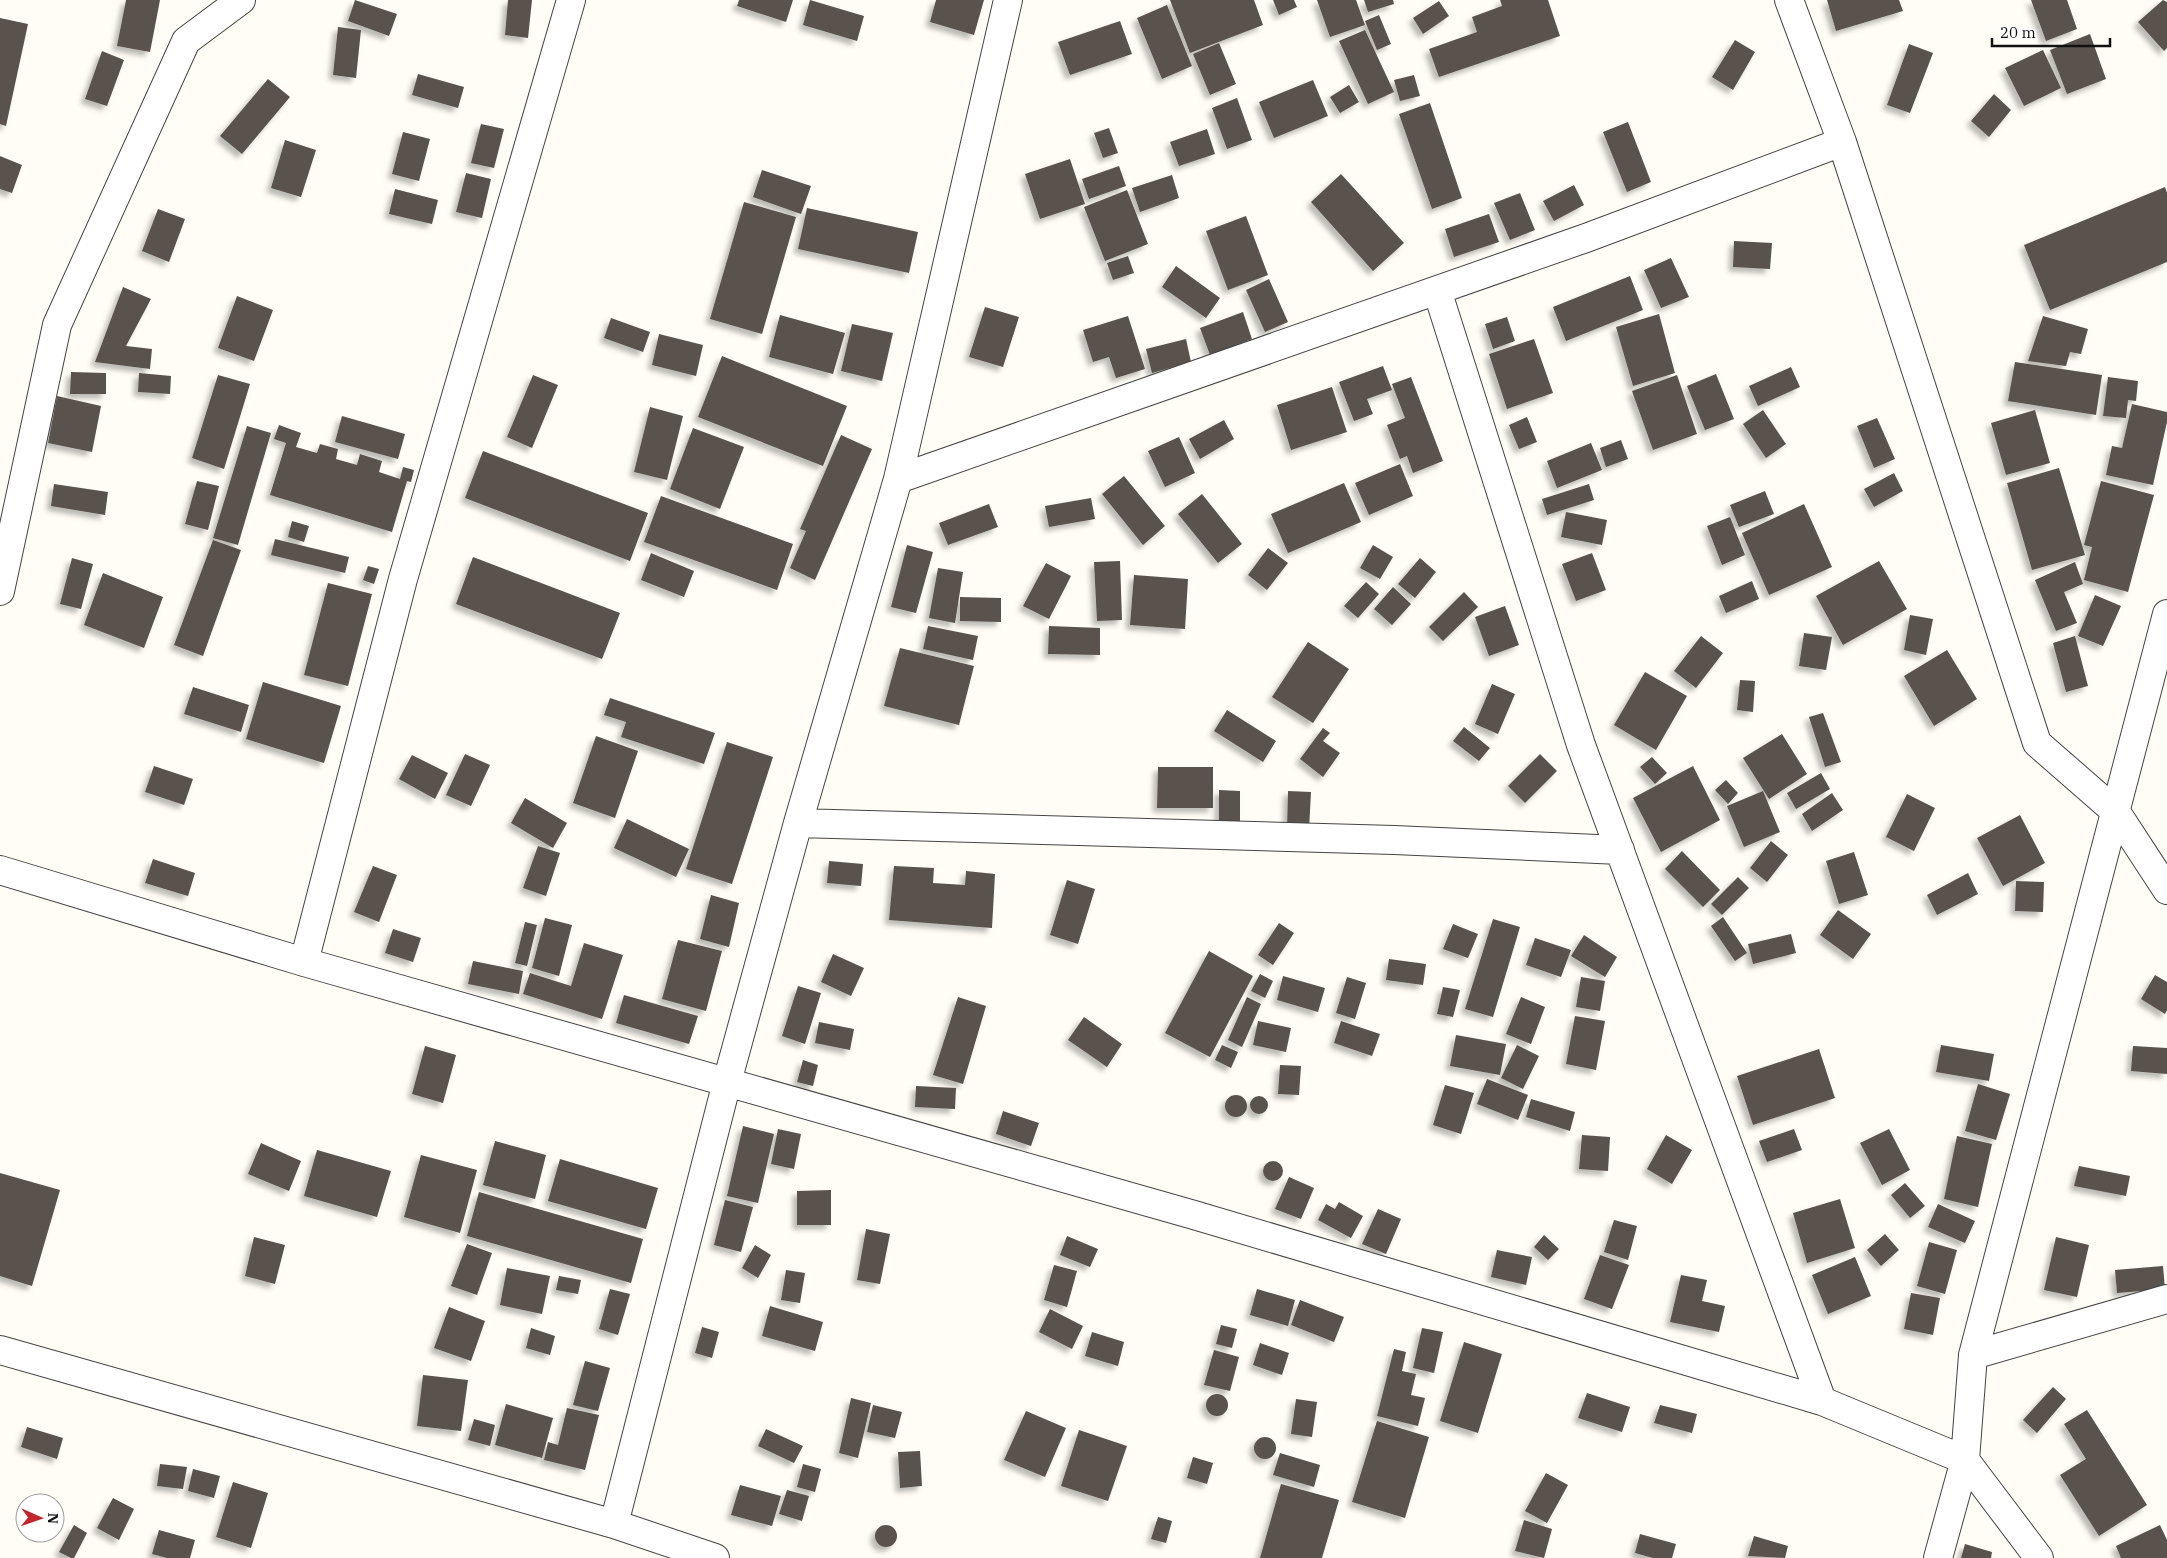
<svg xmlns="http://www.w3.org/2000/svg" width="2167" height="1558" viewBox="0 0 2167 1558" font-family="'IBM Plex Serif',serif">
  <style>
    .building { fill: #5a524d; filter: url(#shadow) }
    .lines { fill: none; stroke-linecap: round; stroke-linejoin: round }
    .minor-casing { stroke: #444; stroke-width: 30 }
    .minor { stroke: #fff; stroke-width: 28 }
  </style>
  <defs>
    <filter id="shadow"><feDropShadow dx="-4.5" dy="4.5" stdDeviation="2.5" flood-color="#0004"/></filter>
  </defs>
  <rect width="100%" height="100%" fill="#fffdf5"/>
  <path class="building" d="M126,0h34l-10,52 -33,-6z
    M355,0l42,14 -8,22 -41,-15z
    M508,0h24l-4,38 -23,-3z
    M739,0h54l-7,22 -49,-16z
    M810,0l54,16 -7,25 -54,-16z
    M936,0h48l-10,35 -44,-13z
    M1170,0h84l9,25 -73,28z
    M1273,0h21l3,7 -18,8z
    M1317,0h39l9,25 -35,12z
    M1364,0h29l1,4 -26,8z
    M1500,0h48l12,36 -121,41 -10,-28 48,-17 -5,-15 30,-11z
    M1827,0h72l4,11 -67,20z
    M2031,0h36l10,29 -31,12z
    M2163,0l4,2v46l-3,3 -26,-29z
    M1439,1l10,15 -26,18 -10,-16z
    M1167,5l25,61 -30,13 -25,-61z
    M1379,15l12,29 -14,6 -12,-29z
    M0,18l28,6 -22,102 -6,-2z
    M1120,21l12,33 -62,21 -12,-33z
    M338,27l23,3 -5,48 -23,-3z
    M1365,30l29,62 -26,12 -29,-63z
    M2090,34l16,45 -39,15 -17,-44z
    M1735,40l20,12 -22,38 -21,-13z
    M1219,43l17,41 -26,11 -17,-41z
    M1909,44l24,9 -23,60 -23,-8z
    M2043,50l18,38 -37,18 -19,-38z
    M102,51l22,9 -17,46 -22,-7z
    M418,74l46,13 -6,21 -46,-13z
    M1414,75l6,21 -20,5 -6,-21z
    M268,79l22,18 -48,57 -22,-18z
    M1313,80l15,36 -54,22 -15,-36z
    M1349,85l10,17 -19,11 -10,-16z
    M1994,94l17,16 -22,27 -18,-16z
    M1237,98l15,42 -25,9 -15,-41z
    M1430,103l32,95 -30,11 -33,-95z
    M1628,122l23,60 -24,10 -24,-60z
    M481,124l23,5 -10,39 -23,-5z
    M1109,128l9,25 -15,5 -9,-25z
    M1207,129l8,25 -36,12 -9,-24z
    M403,132l27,7 -11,42 -27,-7z
    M285,140l31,10 -15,47 -30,-9z
    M0,156l22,9 -10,28 -12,-4z
    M1070,159l15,45 -45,15 -15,-45z
    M1119,166l7,20 -37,13 -7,-20z
    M762,170l49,16 -10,28 -48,-17z
    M466,173l25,6 -9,39 -26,-6z
    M1341,174l63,69 -31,28 -62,-69z
    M1172,175l7,23 -39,14 -8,-24z
    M1574,185l10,20 -30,16 -11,-20z
    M2165,187l2,6v69l-117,48 -26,-65z
    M395,189l43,11 -6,24 -43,-10z
    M1127,190l21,54 -43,17 -21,-54z
    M1520,193l15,37 -25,10 -16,-37z
    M744,202l52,15 -34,117 -52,-15z
    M807,208l111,24 -9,41 -111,-24z
    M158,209l27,10 -16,43 -27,-11z
    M1489,214l10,28 -45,15 -9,-28z
    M1246,216l22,59 -40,15 -22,-59z
    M1734,241l38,2 -2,26 -37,-2z
    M1128,256l6,17 -21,7 -6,-17z
    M1671,258l18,39 -28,11 -17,-38z
    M1176,266l44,32 -14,20 -44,-31z
    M1630,276l13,34 -77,31 -13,-34z
    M1269,279l19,43 -23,10 -19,-42z
    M123,287l28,12 -25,47 26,3 -2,20 -55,-7z
    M237,296l36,14 -19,51 -36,-13z
    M985,307l34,10 -16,50 -34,-10z
    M1243,312l9,27 -42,16 -10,-27z
    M1659,314l16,59 -42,13 -17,-59z
    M780,315l65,18 -12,41 -64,-17z
    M1128,316l17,53 -29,9 -7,-21 -16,5 -10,-32z
    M2043,316l45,13 -7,25 -11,-2 -4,14 -38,-5z
    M1507,317l8,24 -22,8 -8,-25z
    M611,318l39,14 -7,20 -39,-14z
    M852,324l41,9 -11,48 -41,-10z
    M659,334l44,11 -7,31 -44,-11z
    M1186,339l5,23 -39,11 -6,-24z
    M1534,339l19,54 -46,16 -18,-55z
    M722,356l125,50 -24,60 -125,-49z
    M2015,362l87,13 -6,40 -88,-14z
    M1383,366l9,24 -25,9 6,15 -19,7 -15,-39z
    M1791,367l9,20 -42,19 -9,-20z
    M71,372l35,1v21h-36z
    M139,373l32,3 -1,18 -32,-2z
    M1716,374l18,45 -29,11 -18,-44z
    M218,375l32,9 -26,85 -32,-11z
    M533,375l25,10 -26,63 -25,-11z
    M1677,375l20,59 -44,16 -21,-59z
    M1411,377l32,84 -30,12 -6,-17 -7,3 -13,-34 18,-7 -13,-34z
    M2108,377l30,4 -2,20 -8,-1 -2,18 -23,-2z
    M1332,387l15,45 -56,18 -14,-45z
    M57,396l44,10 -9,46 -44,-9z
    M2132,404l35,8v10l-14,63 -47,-10 6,-29 10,2z
    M650,407l33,9 -16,64 -33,-8z
    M1763,410l23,34 -20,14 -23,-34z
    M2035,410l15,53 -44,12 -15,-52z
    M342,416l63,18 -7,25 -63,-17z
    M1527,417l10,25 -18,7 -10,-24z
    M1877,418l18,41 -21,9 -17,-42z
    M1224,420l10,19 -34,20 -11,-20z
    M279,425l22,8 -5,14 21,6 3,-9 18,5 -2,10 21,6 3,-11 22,7 -3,11 21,7 3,-12 11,3 -3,12 -4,-1 -15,51 -122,-37 16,-52 -12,-4z
    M247,426l24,7 -33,112 -25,-7z
    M693,428l51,19 -24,62 -50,-20z
    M841,435l31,14 -57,131 -25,-12 16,-37 -6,-2z
    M1179,437l16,36 -30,14 -17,-36z
    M1621,440l7,19 -22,8 -6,-19z
    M1591,443l11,27 -45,18 -10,-27z
    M483,451l165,62 -18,48 -165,-63z
    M1400,464l13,32 -44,19 -14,-32z
    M2059,468l26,87 -53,15 -25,-87z
    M1894,473l9,18 -29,16 -10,-18z
    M1124,476l41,50 -22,19 -41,-51z
    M197,481l22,5 -11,44 -23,-6z
    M2101,481l53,14 -26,97 -44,-12 8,-33 -8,-2z
    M1344,483l17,39 -73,31 -17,-39z
    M54,484l54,8 -3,23 -54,-9z
    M1589,484l5,16 -47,15 -5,-16z
    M1765,491l9,23 -35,13 -9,-22z
    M1202,494l40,50 -24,19 -40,-49z
    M661,496l132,48 -16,46 -133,-48z
    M1091,498l4,21 -46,8 -4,-21z
    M989,504l9,23 -50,18 -9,-22z
    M1804,504l28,63 -63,28 -27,-62z
    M1566,512l41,8 -5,25 -41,-8z
    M1730,517l15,38 -23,10 -15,-39z
    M292,521l17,5 -5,16 -16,-5z
    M275,539l74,18 -4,16 -74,-18z
    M213,540l28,10 -38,106 -29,-11z
    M907,545l26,7 -17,61 -25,-6z
    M1373,545l20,12 -13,22 -20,-11z
    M1268,548l20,15 -21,27 -19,-15z
    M651,553l43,18 -10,26 -43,-17z
    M1592,553l14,37 -30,11 -14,-37z
    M473,557l147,56 -18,46 -146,-55z
    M72,558l21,6 -12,45 -21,-5z
    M1420,558l16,14 -21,26 -17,-14z
    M1120,561l2,59 -25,1 -3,-59z
    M1879,561l28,48 -64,36 -27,-49z
    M2075,562l8,22 -19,8 13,31 -21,8 -21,-51z
    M1046,563l25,13 -22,43 -26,-13z
    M368,566l11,3 -5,15 -11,-4z
    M938,568l25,4 -8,51 -26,-5z
    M103,573l60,24 -19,51 -60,-23z
    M1134,575l54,4 -3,50 -55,-4z
    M1752,581l7,18 -33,14 -7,-17z
    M1366,582l13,12 -21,24 -14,-12z
    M328,583l44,11 -24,92 -44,-11z
    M1393,587l18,17 -19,21 -18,-16z
    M1464,592l14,15 -35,34 -14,-14z
    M2095,595l26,11 -18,40 -25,-10z
    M960,597l41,1v24l-41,-1z
    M1505,606l14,39 -30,11 -14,-39z
    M1910,615l23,4 -7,36 -22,-5z
    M928,626l50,10 -5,24 -50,-11z
    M1049,626l51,2v27l-52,-1z
    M1804,633l28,4 -6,33 -27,-4z
    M1701,636l22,17 -27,35 -22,-17z
    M2075,636l13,50 -22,6 -13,-49z
    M1308,642l41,27 -36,54 -41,-26z
    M900,648l74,18 -15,59 -75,-19z
    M1947,650l30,49 -43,27 -30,-50z
    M1645,672l42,24 -31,54 -42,-25z
    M1740,680l15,1 -2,31 -16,-2z
    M263,682l78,24 -17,57 -78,-24z
    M1492,684l23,10 -17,40 -23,-10z
    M193,687l56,18 -8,27 -57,-18z
    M610,698l105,35 -11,31 -83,-27 5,-15 -22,-7z
    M1227,710l49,31 -13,21 -49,-31z
    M1823,713l18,49 -16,5 -16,-50z
    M1464,727l26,21 -11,13 -26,-20z
    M1323,728l7,5 -7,8 17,12 -17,24 -23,-18z
    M1782,734l25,40 -38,25 -26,-41z
    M596,736l42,15 -23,67 -42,-15z
    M727,742l46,15 -41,127 -46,-15z
    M465,754l25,11 -19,41 -25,-11z
    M1540,754l17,17 -32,32 -17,-17z
    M412,755l36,18 -13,26 -36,-20z
    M1652,757l15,16 -12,11 -15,-17z
    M154,766l39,13 -9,26 -39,-13z
    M1693,766l27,54 -59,32 -28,-54z
    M1158,767h55v41h-56z
    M1821,773l9,16 -34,20 -9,-16z
    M1726,780l12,13 -10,11 -13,-14z
    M1219,790l21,1v36h-21z
    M1288,791l23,1 -2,38h-22z
    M1763,791l17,41 -36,15 -17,-41z
    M1832,793l11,17 -31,21 -10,-17z
    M1907,794l28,14 -21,43 -28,-14z
    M525,798l42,25 -14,25 -42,-25z
    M2020,815l25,48 -42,23 -26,-48z
    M627,819l62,30 -13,28 -62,-29z
    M1771,841l17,14 -21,27 -17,-14z
    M538,846l22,7 -14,43 -23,-8z
    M1682,851l38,39 -17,17 -38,-38z
    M1854,852l14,43 -29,9 -13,-43z
    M153,859l42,14 -7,23 -43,-13z
    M829,861l34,3 -2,22 -34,-3z
    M373,866l24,9 -18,47 -25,-10z
    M894,866l40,2 -1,15 32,2 1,-14 29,3 -3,54 -103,-8z
    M1968,873l10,21 -41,21 -10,-20z
    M1738,877l11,11 -27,27 -11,-11z
    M1067,880l28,9 -17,55 -28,-9z
    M2016,881l28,1 -1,30 -28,-1z
    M711,895l28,8 -10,44 -29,-8z
    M1838,910l33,24 -18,25 -33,-24z
    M1723,917l24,36 -12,8 -24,-35z
    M545,918l27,7 -13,51 -27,-8z
    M1493,919l27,8 -27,90 -28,-8z
    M525,922l12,3 -10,41 -12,-3z
    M1279,923l15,10 -21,32 -15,-10z
    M1453,924l25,10 -10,24 -25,-9z
    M393,929l28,9 -8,24 -28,-9z
    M1791,934l5,19 -43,11 -5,-20z
    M1584,935l33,22 -12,20 -34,-21z
    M1535,938l36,12 -10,27 -35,-12z
    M678,940l44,11 -16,60 -44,-12z
    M584,943l39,12 -21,64 -79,-25 7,-21 41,13z
    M1209,951l44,25 -43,81 -45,-24z
    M833,954l31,14 -13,28 -30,-14z
    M1389,959l37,5 -3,21 -37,-5z
    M473,961l50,10 -4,23 -51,-10z
    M1260,974l13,7 -8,17 -14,-7z
    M2155,975l12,7v28l-2,4 -24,-15z
    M1283,976l42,12 -7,24 -41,-12z
    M1347,977l19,6 -11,36 -19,-6z
    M1581,977l24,4 -5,30 -24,-4z
    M798,986l23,7 -16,51 -23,-8z
    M1443,987l17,3 -7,27 -16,-3z
    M624,995l74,21 -9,28 -73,-21z
    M958,997l28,9 -23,78 -30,-9z
    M1247,997l14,7 -19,43 -14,-7z
    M1521,997l24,10 -14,37 -25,-10z
    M1575,1016l30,5 -9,49 -30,-6z
    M1084,1017l38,27 -15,23 -39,-27z
    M1258,1021l33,7 -5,24 -33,-7z
    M1341,1021l39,13 -8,22 -38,-13z
    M819,1022l35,7 -4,21 -35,-7z
    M1456,1035l50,9 -6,31 -50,-9z
    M1222,1045l16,7 -7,16 -16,-8z
    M1517,1045l22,11 -16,33 -22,-11z
    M1941,1045l53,9 -5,27 -53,-9z
    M425,1046l31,9 -13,48 -31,-9z
    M2133,1046l34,2v26l-36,-3z
    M1819,1049l16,49 -82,27 -16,-49z
    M803,1060l15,5 -5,21 -16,-4z
    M1280,1065l21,1 -2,29 -21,-1z
    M1487,1079l41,16 -10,25 -41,-16z
    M1978,1084l32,10 -14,46 -31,-9z
    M1445,1085l29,8 -13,41 -28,-9z
    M916,1086l40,2 -1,21 -40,-2z
    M1225 1106a11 11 0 1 1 22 0a11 11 0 1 1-22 0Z
    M1250 1105a9 9 0 1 1 18 0a9 9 0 1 1-18 0Z
    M1531,1099l44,13 -5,19 -44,-14z
    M1003,1111l36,12 -8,23 -35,-12z
    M743,1126l31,8 -16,69 -31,-7z
    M778,1129l23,5 -7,35 -23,-5z
    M1794,1129l8,21 -35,12 -8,-21z
    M1889,1129l21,41 -28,15 -22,-42z
    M1582,1135l28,2 -2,34 -29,-2z
    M1666,1135l26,15 -20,34 -25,-15z
    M1957,1136l35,8 -14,63 -34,-8z
    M495,1141l51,14 -11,44 -52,-14z
    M261,1143l40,18 -12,30 -41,-17z
    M317,1150l74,21 -14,46 -73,-21z
    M421,1155l56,15 -17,63 -56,-16z
    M560,1159l98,29 -12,41 -98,-28z
    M1263 1171a10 10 0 1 1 20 0a10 10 0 1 1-20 0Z
    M2079,1166l51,10 -4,20 -52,-10z
    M0,1173l60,17 -28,96 -32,-10z
    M1289,1177l25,11 -13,31 -26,-10z
    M1905,1183l20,23 -15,12 -19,-23z
    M831,1190v35h-34v-34z
    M479,1192l164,47 -12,44 -164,-47z
    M1840,1199l15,49 -48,15 -14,-50z
    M725,1200l28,7 -12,45 -27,-7z
    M1339,1202l24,14 -12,22 -33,-18 8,-16 9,5z
    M1938,1204l37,17 -10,22 -37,-16z
    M1378,1209l23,10 -15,35 -24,-10z
    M1614,1220l23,6 -9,34 -24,-8z
    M866,1229l24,5 -10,50 -23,-4z
    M1885,1234l14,16 -18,16 -14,-16z
    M1544,1235l15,14 -11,11 -14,-13z
    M1067,1236l31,13 -8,18 -30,-12z
    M254,1237l31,8 -10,39 -30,-8z
    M2056,1237l33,8 -12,52 -33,-7z
    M1929,1242l28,8 -12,44 -28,-8z
    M467,1244l25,9 -15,42 -26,-9z
    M755,1245l16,10 -13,23 -16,-10z
    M1497,1250l35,7 -6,28 -35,-8z
    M1600,1255l29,10 -17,44 -28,-10z
    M1855,1257l16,39 -43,18 -16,-39z
    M1054,1265l23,6 -10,36 -23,-7z
    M2163,1266l2,23 -48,4 -2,-23z
    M507,1268l43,8 -8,38 -42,-9z
    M786,1270l19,3 -5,30 -19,-3z
    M1681,1275l26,5 -5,21 23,5 -6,26 -49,-10z
    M559,1276l22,4 -3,14 -22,-4z
    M610,1289l20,5 -12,41 -19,-6z
    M1257,1289l38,11 -7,26 -38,-11z
    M1911,1293l29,5 -7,37 -29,-6z
    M1300,1300l44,17 -10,25 -43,-17z
    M770,1306l53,16 -8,29 -53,-15z
    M449,1307l36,14 -14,40 -37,-13z
    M1050,1309l33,17 -11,23 -33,-17z
    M1221,1325l16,4 -5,19 -16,-4z
    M702,1327l17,5 -7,26 -17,-5z
    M531,1328l24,8 -5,19 -24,-7z
    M1422,1328l21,4 -9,41 -21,-5z
    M1092,1332l32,10 -6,24 -33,-10z
    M1464,1342l38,12 -24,79 -38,-12z
    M1260,1343l29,10 -7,22 -29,-10z
    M1394,1349l12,3 -4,19 14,3 -5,21 14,3 -7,28 -41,-10z
    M1214,1350l25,7 -9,34 -26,-6z
    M585,1361l25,7 -12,43 -25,-6z
    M423,1375l45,5 -7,51 -44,-5z
    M2053,1387l13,12 -29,34 -14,-13z
    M1587,1393l43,14 -8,25 -44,-14z
    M1206 1405a11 11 0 1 1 22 0a11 11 0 1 1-22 0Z
    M851,1398l20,5 -13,55 -19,-5z
    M1296,1399l21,3 -5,35 -21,-3z
    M506,1404l47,14 -11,40 -47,-13z
    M873,1405l29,7 -7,26 -28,-6z
    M1660,1405l37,9 -5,19 -38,-10z
    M567,1408l32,7 -14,55 -41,-10 4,-18 10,3z
    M2087,1410l60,95 -48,31 -39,-61 26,-16 -22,-35z
    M1026,1411l40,17 -21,49 -41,-17z
    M474,1419l21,6 -5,21 -22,-6z
    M1377,1421l52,16 -24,81 -53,-16z
    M27,1427l36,11 -6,21 -36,-12z
    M766,1429l37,17 -9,17 -36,-17z
    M1079,1430l48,16 -19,55 -47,-15z
    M1254 1448a11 11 0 1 1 22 0a11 11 0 1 1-22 0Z
    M920,1451l2,35 -22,2 -2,-36z
    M1280,1453l40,12 -6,22 -41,-12z
    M1193,1457l20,6 -6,21 -20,-6z
    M160,1464l27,3 -4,22 -26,-3z
    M803,1464l18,5 -6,23 -18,-5z
    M193,1469l27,7 -6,22 -26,-7z
    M1546,1473l22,12 -21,38 -22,-12z
    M233,1482l35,11 -17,55 -35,-11z
    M1281,1484l58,16 -17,58h-62z
    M740,1485l41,11 -9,30 -41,-11z
    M787,1490l22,6 -7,25 -23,-7z
    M113,1498l21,11 -15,31 -22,-12z
    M1158,1517l14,4 -6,22 -15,-4z
    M1524,1520l28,9 -8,29 -29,-7z
    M875 1536a11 11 0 1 1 22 0a11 11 0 1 1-22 0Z
    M74,1525l13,8 -13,25h-3l-12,-6z
    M2160,1525l7,15v18h-46l-5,-12z
    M159,1530l36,10 -5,18h-23l-15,-4z
    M1640,1534l36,10 -4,14h-19l-18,-5z
    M1754,1536l34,10 -3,12 -37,-2z
    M1965,1544l27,8 -1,6h-30z"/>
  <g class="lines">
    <g class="minor-casing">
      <path id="minor" d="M1789,0l53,142 195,601 79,69 51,78
        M1437,290l144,455 241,656
        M898,479l688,-241 256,-96
        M0,591l57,-266 129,-284 55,-41
        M798,823l596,17 226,10
        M0,870l304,92 890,253 628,186 143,59 74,98
        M304,962l99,-383 168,-579
        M0,1350l614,174 101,34
        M1973,1355l194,-56
        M614,1524l113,-442 71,-259 100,-344 110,-479
        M1938,1558l27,-98 8,-105 194,-741"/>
    </g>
    <use href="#minor" class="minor"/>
  </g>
  <g transform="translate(40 1518) rotate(92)"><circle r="24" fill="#ffffff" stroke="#a0a0a0"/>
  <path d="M0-4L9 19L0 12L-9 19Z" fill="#c4262e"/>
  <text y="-8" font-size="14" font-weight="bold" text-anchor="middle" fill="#111111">N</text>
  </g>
  <path d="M1992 38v8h118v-8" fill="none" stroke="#111111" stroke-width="2.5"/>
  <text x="2000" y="38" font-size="15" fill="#111111" stroke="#ffffff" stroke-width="4" paint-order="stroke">20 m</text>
</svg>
